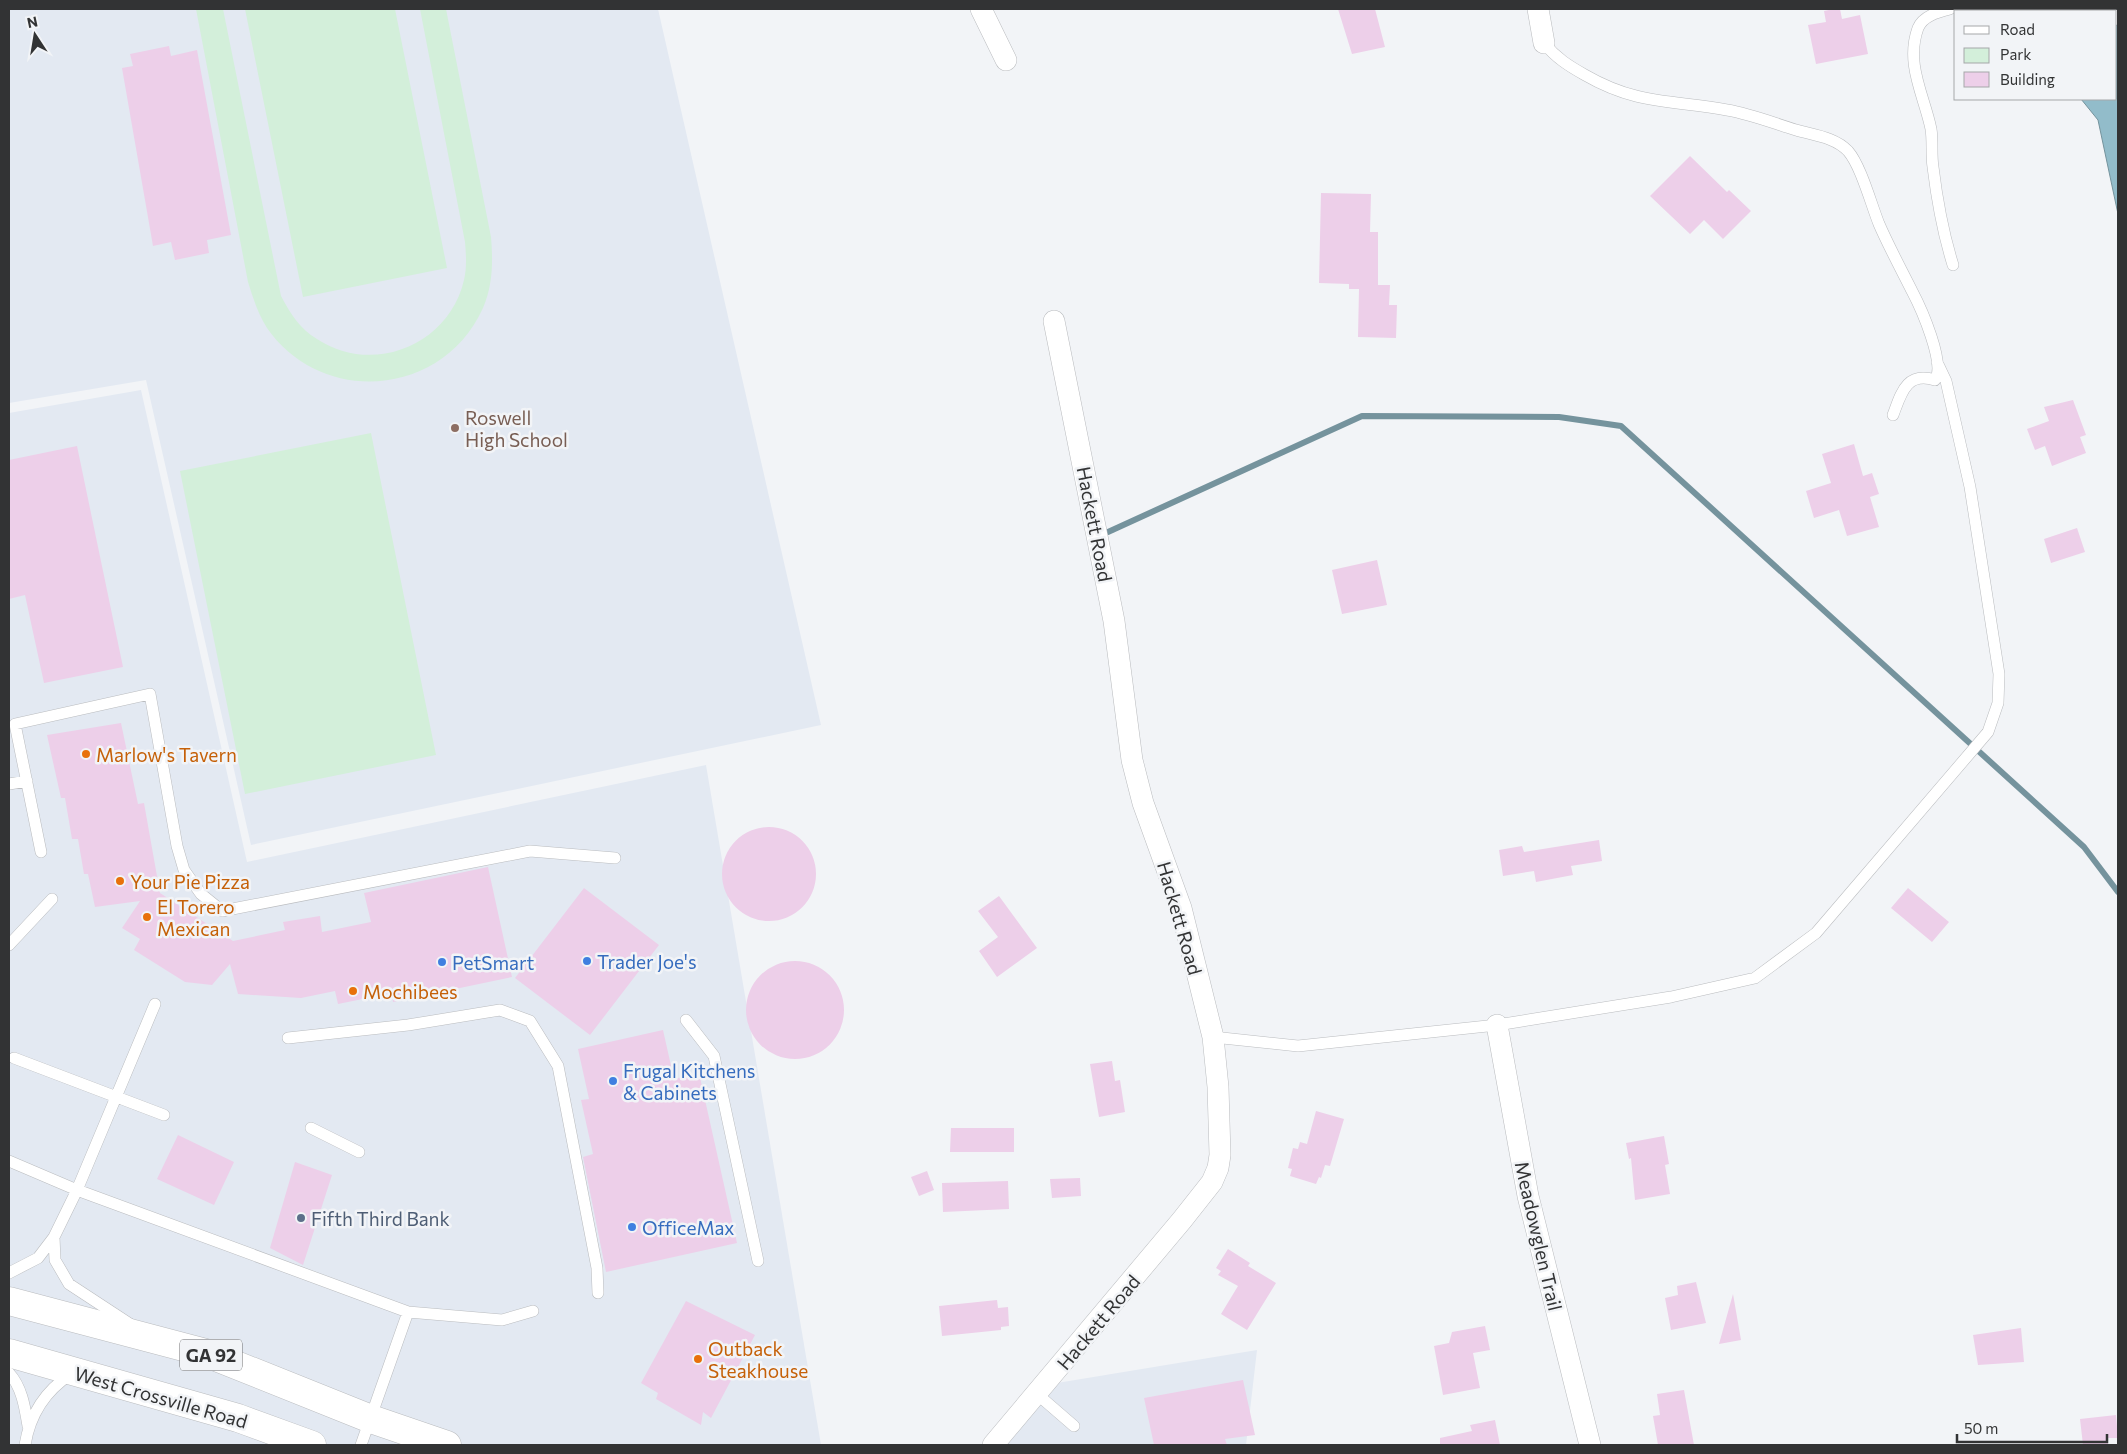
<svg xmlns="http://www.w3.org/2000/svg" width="2127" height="1454" viewBox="0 0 2127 1454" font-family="Commissioner,sans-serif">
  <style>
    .built { fill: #e3e9f2 }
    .green { fill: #d3efda }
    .water { fill: #92bcca; stroke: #75939d }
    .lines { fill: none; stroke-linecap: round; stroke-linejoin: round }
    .stream { stroke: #75939d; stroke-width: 6 }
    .building { fill: #edcfe9 }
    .lane-casing { stroke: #babcbf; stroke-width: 12 }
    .street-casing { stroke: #babcbf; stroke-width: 22 }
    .primary-casing { stroke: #babcbf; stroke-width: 29 }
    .lane { stroke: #fff; stroke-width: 11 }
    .street { stroke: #fff; stroke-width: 21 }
    .primary { stroke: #fff; stroke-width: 28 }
    .education-dot { fill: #8d6e63; stroke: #f2f4f7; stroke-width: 2 }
    .food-dot { fill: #e8710a; stroke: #f2f4f7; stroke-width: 2 }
    .shop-dot { fill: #3f7fe0; stroke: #f2f4f7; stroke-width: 2 }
    .service-dot { fill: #5c6f8a; stroke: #f2f4f7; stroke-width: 2 }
    .labels { text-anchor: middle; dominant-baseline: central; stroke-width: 5; stroke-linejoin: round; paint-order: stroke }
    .shield { fill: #f2f4f7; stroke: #6c6d6e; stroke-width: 1 }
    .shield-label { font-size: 18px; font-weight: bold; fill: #323334 }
    .education-label { font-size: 19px; fill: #785e54; stroke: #f2f4f7; text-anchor: start }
    .street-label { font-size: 19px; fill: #323334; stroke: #f2f4f7 }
    .food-label { font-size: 19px; fill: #c56008; stroke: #f2f4f7; text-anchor: start }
    .shop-label { font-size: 19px; fill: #366cbe; stroke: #f2f4f7; text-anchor: start }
    .service-label { font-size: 19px; fill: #4e5e75; stroke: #f2f4f7; text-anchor: start }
  </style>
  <rect width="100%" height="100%" fill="#f2f4f7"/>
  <path class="built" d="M9,9h649l163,716 -570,120 -105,-465 -137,23z
    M141,390l106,472 459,-97 115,680h-812v-1032z
    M1257,1350l-11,95h-254l65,-62z"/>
  <path class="green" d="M196,9h27l58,287c9,17 19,33 36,43 56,37 132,6 147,-59 3,-13 2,-26 1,-38l-45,-233h26l45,228c2,24 2,48 -8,71 -40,89 -161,99 -216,20 -9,-14 -14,-30 -19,-46z
    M245,9h150l52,259 -144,29z
    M371,433l65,322 -191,39 -65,-323z"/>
  <path class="water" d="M2116,25l2,1v188l-20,-94 -17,-21h35z"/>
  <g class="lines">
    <path class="stream" d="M1108,532l254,-116 197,1 62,9 463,421 34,45"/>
  </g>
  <path class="building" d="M1338,9h37l10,38 -33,7z
    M1834,9h6l2,10 18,-4 8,39 -52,10 -8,-39 18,-3 -2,-11z
    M169,46l2,10 26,-6 34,185 -24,5 2,13 -34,7 -4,-18 -18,4 -31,-178 11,-2 -3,-12z
    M1690,156l37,36 2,-2 22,21 -28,28 -19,-19 -14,14 -40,-38z
    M1321,193l50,1 -1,38h8v53h12l-1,20h8l-1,33 -38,-1 1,-48h-10v-5l-30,-1z
    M2073,400l13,35 -6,2 6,16 -34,13 -7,-20 -10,4 -8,-21 22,-8 -5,-14z
    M1854,444l9,32 9,-3 7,21 -9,3 9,30 -32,9 -8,-26 -25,8 -8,-27 25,-8 -9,-29z
    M77,446l46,221 -79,16 -19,-88 -16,4v-139z
    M2077,528l8,24 -34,11 -7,-24z
    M1377,560l10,45 -45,9 -10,-44z
    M121,723l17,81 6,-1 16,90 73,48 52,-11 -2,-8 37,-6 2,16 49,-10 -7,-29 124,-26 24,110 -119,25 -1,-9 -54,11 -3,-13 -34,7 -63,-4 -8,-30 -18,21 -27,-3 -51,-32 6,-11 -18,-11 18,-27 -45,6 -7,-33h-4l-6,-35h-6l-7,-41h-4l-14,-63z
    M722 874a47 47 0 1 1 94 0a47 47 0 1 1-94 0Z
    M1599,840l3,21 -31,5 2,9 -37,7 -2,-11 -31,5 -4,-26 23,-4 2,6z
    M584,888l75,57 -69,90 -75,-57z
    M1908,888l41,34 -17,20 -41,-34z
    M999,896l38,52 -40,29 -18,-26 19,-14 -20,-26z
    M746 1010a49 49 0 1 1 98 0a49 49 0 1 1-98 0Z
    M663,1030l11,49 25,-6 38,170 -131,29 -23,-115 10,-3 -12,-54 8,-1 -11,-50z
    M1112,1061l3,20 5,-1 5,32 -26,5 -9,-53z
    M1316,1111l28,8 -14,47 -5,-1 -4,13 -2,-1 -3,7 -26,-8 2,-7 -4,-1 5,-20 5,1 2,-7 7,2z
    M951,1128h63v24h-64z
    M178,1135l56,27 -20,43 -57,-26z
    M1664,1136l5,28 -4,1 5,29 -35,6 -4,-42 -2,1 -3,-16z
    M295,1162l37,13 -29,90 -33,-17z
    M927,1171l7,19 -15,6 -8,-19z
    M1080,1178l1,18 -29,2 -2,-19z
    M1008,1181l1,28 -66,3 -1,-29z
    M1228,1249l22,14 -2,3 28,17 -29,47 -26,-16 17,-28 -20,-11 3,-4 -5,-3z
    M1696,1282l10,41 -35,7 -6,-32 13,-3 -1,-9z
    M1733,1294l8,46 -22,4z
    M997,1300l1,8 10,-1 1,19 -8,1v3l-59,6 -3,-30z
    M686,1301l69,34 -44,83 -8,-6 -2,13 -45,-26 2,-6 -17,-10z
    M1485,1326l5,24 -17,3 7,35 -37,7 -9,-49 15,-3 3,-11z
    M2021,1328l3,34 -46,3 -5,-30z
    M1243,1380l12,55 -30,4 2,6h-73l-10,-47z
    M1684,1390l10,55h-36l-5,-29 7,-1 -3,-21z
    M2116,1415l2,23h-10v7h-25l-3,-26z
    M1495,1420l5,25h-60v-7l32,-7 -2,-6z"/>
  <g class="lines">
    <g class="lane-casing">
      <path id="lane" d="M1950,9c-12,3 -27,7 -32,19 -13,36 6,67 13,101 2,12 0,26 2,38 4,33 10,66 20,98
        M1544,43c12,15 25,23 41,32 52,30 87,25 142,35 24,4 46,13 69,20 17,5 39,7 52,21 13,15 23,53 31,73 10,23 22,45 33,67 9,17 34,73 23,89 -29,-9 -34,14 -42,35
        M9,784l18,-3
        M41,852l-26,-128 135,-30 27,152 7,24 17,24 21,17 308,-60 85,7
        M9,945l43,-46
        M686,1020l28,36 44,205
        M1213,1037l85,9 199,-21 174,-28 84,-19 61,-45 172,-201 10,-29 1,-29 -29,-187 -24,-106 -9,-19
        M288,1038l120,-13 92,-15 30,11 28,45 39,202 1,25
        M14,1058l150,57
        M311,1128l48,24
        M9,1161l68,29 331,122 94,8 31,-9
        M54,1237l1,23 14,24 61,40
        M9,1273l29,-15 16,-21 23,-47 78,-186
        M9,1373c13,14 16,35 19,53
        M1037,1394l37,32
        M25,1445c5,-31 20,-54 46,-71
        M361,1445l47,-133"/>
    </g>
    <g class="street-casing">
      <path id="street" d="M981,9l25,51
        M1538,9l6,34
        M1497,1025l31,171 62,249
        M993,1445l189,-225 30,-38 6,-14 2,-13 -2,-68 -5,-50 -32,-129 -38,-105 -11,-43 -18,-139 -60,-300"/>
    </g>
    <g class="primary-casing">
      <path id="primary" d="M9,1301l197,52 165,66 76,26
        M9,1353l229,65 74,27"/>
    </g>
    <use href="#lane" class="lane"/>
    <use href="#street" class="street"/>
    <use href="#primary" class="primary"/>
  </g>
  <circle class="education-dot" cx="455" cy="428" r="5"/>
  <g class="food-dot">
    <circle cx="86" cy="754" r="5"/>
    <circle cx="120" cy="881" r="5"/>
    <circle cx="147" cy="917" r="5"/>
    <circle cx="353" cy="991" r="5"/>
    <circle cx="698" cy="1359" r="5"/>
  </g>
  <g class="shop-dot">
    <circle cx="587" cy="961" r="5"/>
    <circle cx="442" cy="962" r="5"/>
    <circle cx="613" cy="1081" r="5"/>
    <circle cx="632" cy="1227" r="5"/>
  </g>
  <circle class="service-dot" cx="301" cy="1218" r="5"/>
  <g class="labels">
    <rect class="shield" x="180" y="1339.5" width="62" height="31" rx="4"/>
    <g class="shield-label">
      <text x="211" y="1355">GA 92</text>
    </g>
    <g class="education-label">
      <text x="465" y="417">Roswell<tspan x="465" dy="22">High School</tspan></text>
    </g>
    <g class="street-label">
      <text transform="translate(1095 524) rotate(79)">Hackett Road</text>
      <text transform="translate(1180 918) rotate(74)">Hackett Road</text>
      <text transform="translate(1539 1236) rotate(77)">Meadowglen Trail</text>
      <text transform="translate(1098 1322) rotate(-50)">Hackett Road</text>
      <text transform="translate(161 1397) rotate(16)">West Crossville Road</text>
    </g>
    <g class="food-label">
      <text x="96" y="754">Marlow's Tavern</text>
      <text x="130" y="881">Your Pie Pizza</text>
      <text x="157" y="906">El Torero<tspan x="157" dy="22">Mexican</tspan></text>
      <text x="363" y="991">Mochibees</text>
      <text x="708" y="1348">Outback<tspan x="708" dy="22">Steakhouse</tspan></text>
    </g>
    <g class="shop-label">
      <text x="597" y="961">Trader Joe's</text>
      <text x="452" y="962">PetSmart</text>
      <text x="623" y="1070">Frugal Kitchens<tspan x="623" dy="22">&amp; Cabinets</tspan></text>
      <text x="642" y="1227">OfficeMax</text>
    </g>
    <g class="service-label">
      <text x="311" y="1218">Fifth Third Bank</text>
    </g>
  </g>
  <rect width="2127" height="1454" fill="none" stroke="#323334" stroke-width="20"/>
  <rect x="1954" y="10" width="162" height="90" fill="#f2f4f7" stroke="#a5a7a9"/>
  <rect x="1964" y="26" width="25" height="8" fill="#ffffff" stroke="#a5a7a9"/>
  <text x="2000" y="35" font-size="15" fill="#323334">Road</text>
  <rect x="1964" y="48" width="25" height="15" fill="#d3efda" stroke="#a5a7a9"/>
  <text x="2000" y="60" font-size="15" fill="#323334">Park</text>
  <rect x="1964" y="72" width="25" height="15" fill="#edcfe9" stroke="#a5a7a9"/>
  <text x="2000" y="85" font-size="15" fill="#323334">Building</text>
  <g transform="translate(35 35) rotate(348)" stroke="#f2f4f7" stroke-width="4" paint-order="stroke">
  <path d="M0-4L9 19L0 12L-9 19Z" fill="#323334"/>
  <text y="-8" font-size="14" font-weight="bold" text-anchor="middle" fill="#323334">N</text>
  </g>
  <path d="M1957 1434v8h150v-8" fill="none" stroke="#323334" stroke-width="2.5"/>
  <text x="1964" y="1434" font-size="15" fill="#323334" stroke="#f2f4f7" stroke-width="4" paint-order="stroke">50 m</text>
</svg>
